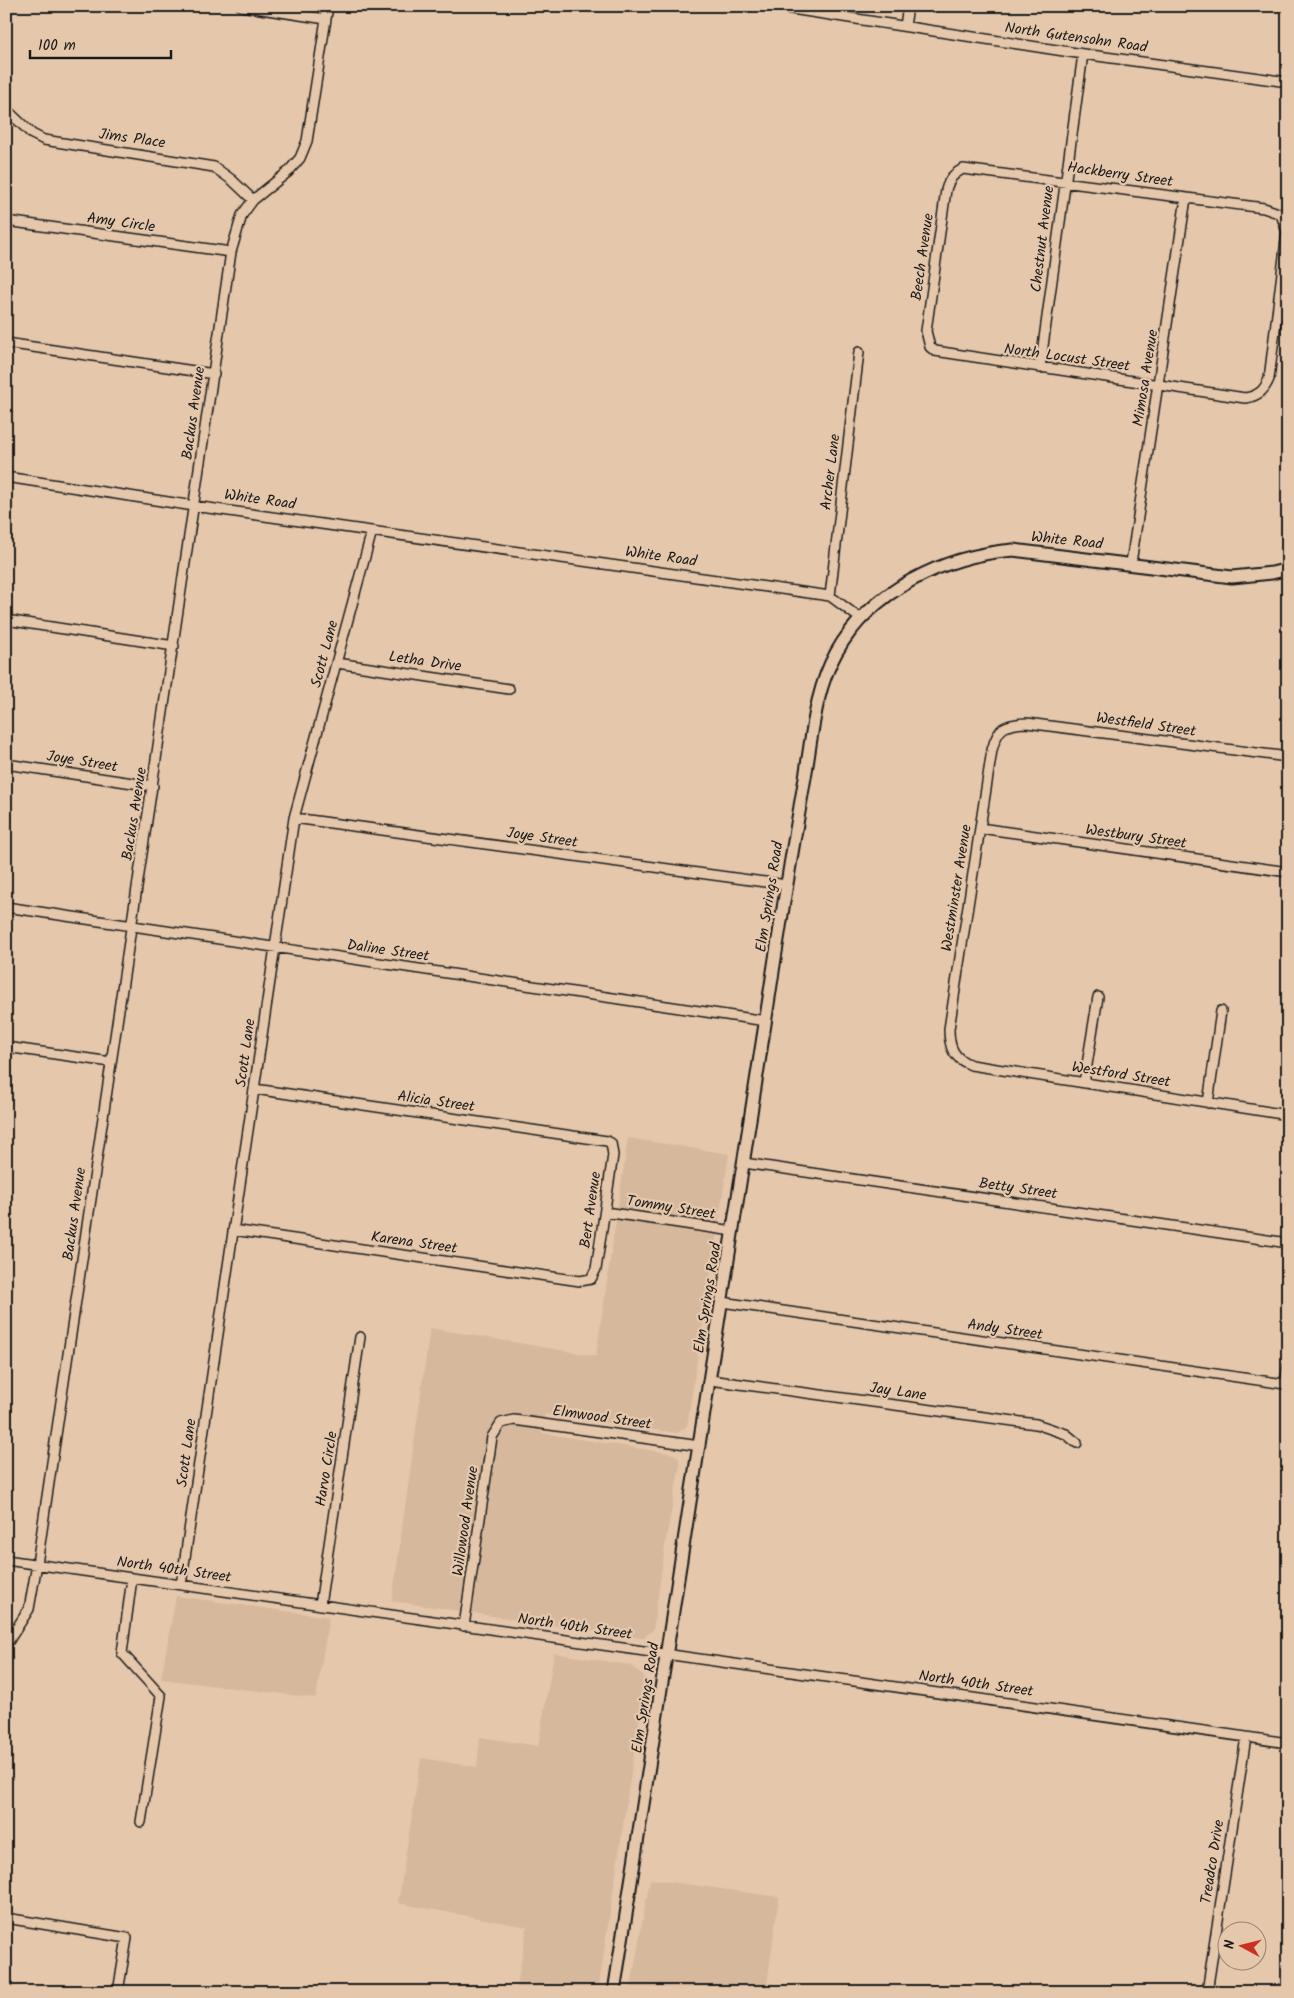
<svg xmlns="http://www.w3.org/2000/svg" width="1294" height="1998" viewBox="0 0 1294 1998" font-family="Kalam,sans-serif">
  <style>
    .built { fill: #d6b89c }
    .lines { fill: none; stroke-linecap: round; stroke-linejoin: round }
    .minor-casing { stroke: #1c1c1c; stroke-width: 12 }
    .major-casing { stroke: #1c1c1c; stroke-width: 15 }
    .minor { stroke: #e5c8ac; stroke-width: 9 }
    .major { stroke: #e5c8ac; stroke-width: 11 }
    .labels { text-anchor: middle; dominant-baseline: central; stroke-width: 4.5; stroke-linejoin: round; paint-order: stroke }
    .street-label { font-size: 15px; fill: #1c1c1c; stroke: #e5c8ac }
  </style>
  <rect width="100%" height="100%" fill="#e5c8ac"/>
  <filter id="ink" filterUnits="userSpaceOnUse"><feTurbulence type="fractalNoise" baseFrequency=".02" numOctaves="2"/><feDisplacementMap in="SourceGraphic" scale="10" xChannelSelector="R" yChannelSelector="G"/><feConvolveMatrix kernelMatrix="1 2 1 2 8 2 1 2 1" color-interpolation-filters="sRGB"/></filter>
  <g filter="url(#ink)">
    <path class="built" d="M628,1138l101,16 -42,272 -10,7 -132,-19 -3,19 132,21 5,5 1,6 -14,74 -13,91 -9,7 -5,1 -247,-37 38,-273 166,28z
      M176,1596l153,21 -13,81 -155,-19z
      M554,1653l76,12 13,10 2,5 -47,312h-82l11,-65 -129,-24 23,-145 56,9 3,-30 58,9z
      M650,1879l129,18 -13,95h-136z"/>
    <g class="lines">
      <g class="minor-casing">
        <path id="minor" d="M241,6l85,13
          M772,6l311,48 205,28
          M905,26l3,-20
          M6,109l26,25 12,6 170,27 18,13 21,20
          M963,169l301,39 17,6 6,18 -18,147c-5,12 -11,17 -24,19l-310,-47 -5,-4 -4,-16 20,-141c3,-11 7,-16 17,-21z
          M6,221l225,31
          M6,343l208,31
          M1040,368l43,-314
          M6,477l188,29 636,90 31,23
          M1131,563l55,-365
          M830,596l29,-244
          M6,620l168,26
          M337,663l172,26
          M1288,757l-261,-34c-23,1 -29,4 -35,27l-43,279c0,18 4,29 22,36l317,50
          M6,764l147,22
          M294,818l493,67
          M980,828l308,44
          M6,907l760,114
          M6,1047l105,15
          M1084,1083l14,-86
          M1208,1103l13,-92
          M744,1163l544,80
          M605,1212l128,19
          M233,1230l347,51 11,-2 5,-10 17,-114 -2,-12 -4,-2 -352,-52
          M722,1302l563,82 3,-18
          M710,1380l326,44 30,10 11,9
          M6,1560l1282,183
          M132,1578l-10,75 39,43 -20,126
          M181,1585l113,-767 78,-287
          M320,1605l40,-268
          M464,1626l28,-189 9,-14 13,-3 186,26
          M6,1645l23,-36 8,-45 194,-1312 11,-37 11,-15 35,-28 12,-14 7,-17 21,-135
          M6,1918l121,20 -9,54
          M1207,1992l39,-255"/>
      </g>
      <g class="major-casing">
        <path id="major" d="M614,1992c49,-323 101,-645 151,-968 12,-80 25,-161 39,-241 8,-43 10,-91 32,-130 35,-63 108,-97 177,-103l219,27 40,-4 16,-4"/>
      </g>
      <use href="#minor" class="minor"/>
      <use href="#major" class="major"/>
    </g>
  </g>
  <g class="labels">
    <g class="street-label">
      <text transform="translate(1076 38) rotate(8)">North Gutensohn Road</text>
      <text transform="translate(132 139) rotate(8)">Jims Place</text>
      <text transform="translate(1120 175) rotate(8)">Hackberry Street</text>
      <text transform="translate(121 223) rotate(8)">Amy Circle</text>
      <text transform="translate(1043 239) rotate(-83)">Chestnut Avenue</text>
      <text transform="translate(923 257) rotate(-82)">Beech Avenue</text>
      <text transform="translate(1067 358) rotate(8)">North Locust Street</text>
      <text transform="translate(1146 378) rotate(-81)">Mimosa Avenue</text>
      <text transform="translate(194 413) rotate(-82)">Backus Avenue</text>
      <text transform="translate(831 472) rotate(-83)">Archer Lane</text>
      <text transform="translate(260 500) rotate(8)">White Road</text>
      <text transform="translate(1067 541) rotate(6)">White Road</text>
      <text transform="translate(661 557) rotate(8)">White Road</text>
      <text transform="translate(325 654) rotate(-75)">Scott Lane</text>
      <text transform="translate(425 662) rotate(8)">Letha Drive</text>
      <text transform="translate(1146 725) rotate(8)">Westfield Street</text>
      <text transform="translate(82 762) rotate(9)">Joye Street</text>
      <text transform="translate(135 814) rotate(-81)">Backus Avenue</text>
      <text transform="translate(1136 837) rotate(8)">Westbury Street</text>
      <text transform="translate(542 838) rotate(8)">Joye Street</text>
      <text transform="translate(957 888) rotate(-81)">Westminster Avenue</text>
      <text transform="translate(770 897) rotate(-81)">Elm Springs Road</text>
      <text transform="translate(388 951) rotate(8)">Daline Street</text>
      <text transform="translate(246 1053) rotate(-82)">Scott Lane</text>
      <text transform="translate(1121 1075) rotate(9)">Westford Street</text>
      <text transform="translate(436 1102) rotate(8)">Alicia Street</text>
      <text transform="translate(1018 1189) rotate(8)">Betty Street</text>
      <text transform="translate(671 1208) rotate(9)">Tommy Street</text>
      <text transform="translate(591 1210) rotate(-82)">Bert Avenue</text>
      <text transform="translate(75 1214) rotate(-82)">Backus Avenue</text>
      <text transform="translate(414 1243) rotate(8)">Karena Street</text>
      <text transform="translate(708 1298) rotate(-81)">Elm Springs Road</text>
      <text transform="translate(1005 1330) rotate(8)">Andy Street</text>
      <text transform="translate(898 1392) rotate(8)">Jay Lane</text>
      <text transform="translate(602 1418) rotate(8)">Elmwood Street</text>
      <text transform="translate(187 1453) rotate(-82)">Scott Lane</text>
      <text transform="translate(327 1469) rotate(-81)">Harvo Circle</text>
      <text transform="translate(466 1521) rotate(-82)">Willowood Avenue</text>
      <text transform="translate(174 1570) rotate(8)">North 40th Street</text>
      <text transform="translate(575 1627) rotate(8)">North 40th Street</text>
      <text transform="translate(976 1684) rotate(8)">North 40th Street</text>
      <text transform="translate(646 1698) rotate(-81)">Elm Springs Road</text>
      <text transform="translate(1213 1862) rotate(-81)">Treadco Drive</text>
    </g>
  </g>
  <rect width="1294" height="1998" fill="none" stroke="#e5c8ac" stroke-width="25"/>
  <rect x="12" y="12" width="1269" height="1973" fill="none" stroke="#1c1c1c" stroke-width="2" filter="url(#ink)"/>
  <g transform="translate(1242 1946) rotate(277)"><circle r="24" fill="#e5c8ac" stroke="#958372"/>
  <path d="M0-4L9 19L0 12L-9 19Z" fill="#c8321e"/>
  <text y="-8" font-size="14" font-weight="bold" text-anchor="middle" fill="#1c1c1c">N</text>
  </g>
  <path d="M30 50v8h141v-8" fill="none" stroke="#1c1c1c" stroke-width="2.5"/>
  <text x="38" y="50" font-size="15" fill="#1c1c1c" stroke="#e5c8ac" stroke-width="4" paint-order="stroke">100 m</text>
</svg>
